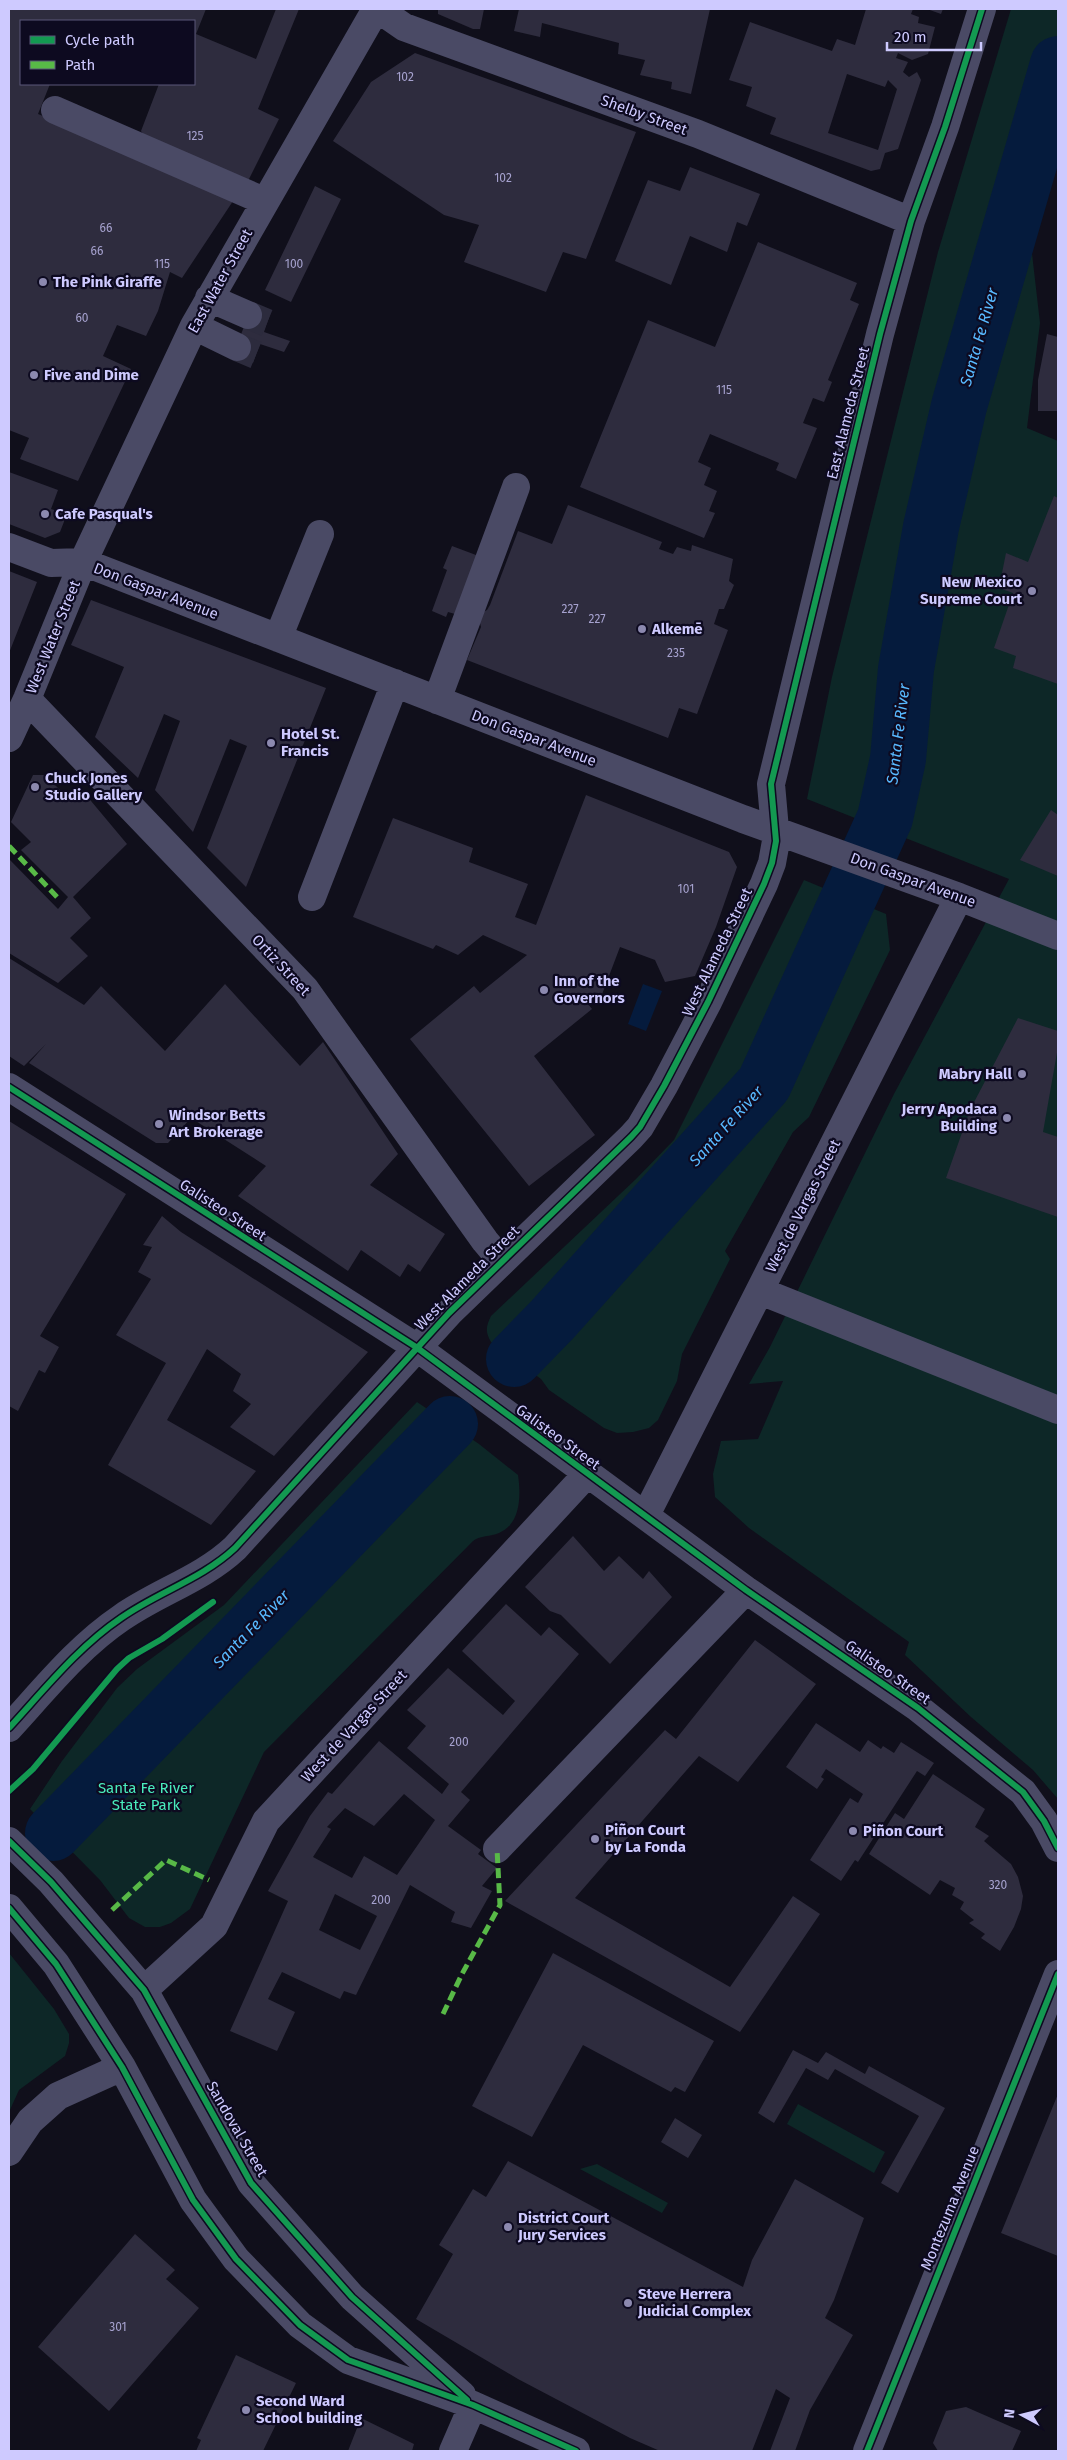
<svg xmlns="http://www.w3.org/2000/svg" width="1067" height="2460" viewBox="0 0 1067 2460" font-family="'Fira Sans',sans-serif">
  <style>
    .green { fill: #0d2727 }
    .water { fill: #051b3d }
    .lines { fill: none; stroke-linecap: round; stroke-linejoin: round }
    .river { stroke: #051b3d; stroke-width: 56 }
    .building { fill: #2e2c3e; fill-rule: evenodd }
    .minor-tunnel { stroke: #2c2b3d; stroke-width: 28; stroke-dasharray: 28 14; stroke-linecap: butt }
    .minor { stroke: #4a4a65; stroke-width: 28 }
    .quiet { stroke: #58b947; stroke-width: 5; stroke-dasharray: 10 5; stroke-linecap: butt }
    .cycleway-casing { stroke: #0d0a20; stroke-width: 9 }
    .cycleway { stroke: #139951; stroke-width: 6 }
    .poi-dot { fill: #8c89af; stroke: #0d0a20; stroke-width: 2 }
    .labels { text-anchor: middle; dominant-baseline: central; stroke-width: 4.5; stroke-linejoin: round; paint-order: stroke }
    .number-label { font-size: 12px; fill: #a6a2cf }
    .street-label { font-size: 15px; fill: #cecaff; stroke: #0d0a20 }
    .poi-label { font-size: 15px; font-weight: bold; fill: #cecaff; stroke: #0d0a20; text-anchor: start }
    .park-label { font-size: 15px; fill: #49ecbc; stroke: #0d0a20 }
    .water-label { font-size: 16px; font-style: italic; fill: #58b9ff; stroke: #0d0a20 }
  </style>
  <rect width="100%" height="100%" fill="#100f1b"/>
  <path class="green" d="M1011,9h47v104l-31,97 13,113 -13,105 31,13v1358l-25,-29 -62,-53 -66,-62 4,-13 -160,-114 -34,-31 -2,-23 8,-33 37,-2 25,-58 -34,3 21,-37 124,-253 115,-215 -202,-80 25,-122 106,-425z
    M804,880l82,34 4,36 -81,167 -16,15 -68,119 5,8 -48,95 -5,27 -19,39 -9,8 -16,4 -16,1 -13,-5 -55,-38 -8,-11 -50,-37c-6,-10 -5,-16 0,-26l145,-137 38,-39z
    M417,1402l62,42 39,31c3,20 3,49 -19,58 -9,4 -18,2 -26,8l-209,211 -74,157 -19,14 -11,4h-15l-16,-9 -29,-38 -70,-71 32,-48 55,-73 20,-19 87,-64z
    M9,1953l45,56 15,25v9l-4,13 -46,34 -10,22z
    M798,2104l87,48 -11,21 -87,-49z
    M597,2164l71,39 -6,10 -82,-44z"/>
  <path class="water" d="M643,984l19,7 -16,40 -18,-7z"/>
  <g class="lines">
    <path class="river" d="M514,1359l38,-39 212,-236 121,-266 13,-59 8,-90 25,-142 28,-121 99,-342
      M53,1833l397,-409"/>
  </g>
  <path class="building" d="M9,9h197l-10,25 60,25 20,-50h23l-41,100 21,10 -32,64 -99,-41 -7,-11 18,-47h35v-63h-173v63h29l-12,30 199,81 -55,83 -12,-6 -12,39 -12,25 -29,-11 -14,31 28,13 -53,112 -58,-22 9,-21 -20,-8z
    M438,9h46l-4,20h-7l-35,-15z
    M519,9h191l-19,85 -20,-5 1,-7 -32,-7 5,-15 -27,-6 1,-11 -77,-20 -2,14 -26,-6z
    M866,9h47l-2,5 8,3 -1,6 17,4 -7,27 -16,6 -14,-7 -2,5 12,4 -5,10 6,5 8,-5 4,8 -23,69 -13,4 -5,16 -9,2 -101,-37 6,-16 -30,-12 6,-19 -23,-7 21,-58 82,29 5,-12 18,6zM847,74l38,13 3,-7 9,9 -19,61 -50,-17z
    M927,9h16l-2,5z
    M415,53l221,79 -50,127 -23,-7 -17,40 -82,-30 15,-37 -35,-10 -111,-74 38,-59z
    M690,167l70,27 -13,32 -10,-4 -10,30 -37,-16 -19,49 -56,-24 33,-81 32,11z
    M315,186l26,13 -50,103 -26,-12z
    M758,242l99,41 -7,17 9,4 -31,76 4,2 -8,20 -11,-4 -10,25 14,5 -21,51 -20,-9 3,-7 -69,-29 -12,28 13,6 -7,17 13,6 -8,20 6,2 -11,25 -124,-51 68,-167 67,27z
    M252,305l19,7 -7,20 26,9 -6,11 -24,-8 -7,19 -20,-7z
    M1047,334l11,3v74h-20v-31z
    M9,472l49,18 -7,19 16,5 -7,18 -15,6 -36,-14z
    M1054,496l4,2v186l-45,-16 3,-12 -22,-8 19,-55 -14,-5 7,-35 22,9z
    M568,505l94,37 -3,7 14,5 4,-7 14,4 1,-6 41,14 -4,22 5,4 -10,24h-5l-5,15 14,6 -31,84 -18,-6 -11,30 -201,-78 14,-33 -3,-12 9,-5 3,-5 28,-74 34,13z
    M452,546l32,12 -29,56 -7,-2 -2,5 -14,-6 15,-41 -4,-2z
    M9,571l28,11 -28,71z
    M91,600l235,88 -80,199 -39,-39 40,-102 -17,-7 -37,93 -38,-42 25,-69 -16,-7 -26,64 -43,-41 29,-70 -53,-22z
    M33,775h12l25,25 11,-11 46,55 -54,53 18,21 -21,20 18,18 -30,27 -49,-30v-94l49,50 10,-12 -47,-47 10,-8 -20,-20z
    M586,795l143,57 8,15 -21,60 -21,49 -30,6 -10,-22 -35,-13 -19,50 -9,-1 -4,8 4,5 -58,47 61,79 -66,51 -119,-147 64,-53 6,7 47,-38 -44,-20 -25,20 -22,-10 -3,4 -80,-32 40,-99 80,30 -4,14 59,22 -13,33 21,8z
    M1051,810l7,5v61l-38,-16z
    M9,958l75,47 17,-19 64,65 60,-67 75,82 23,-24 75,112 -28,31 75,49 -25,38 -12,-8 -8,13 -39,-27 -13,21 -110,-75 28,-30 -75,-48 -23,25h-12l-127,-80 17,-19 -22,22 -15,-10z
    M1018,1018l40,13v16l-15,85 15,5v80l-112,-39 24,-68z
    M9,1121l117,73 -86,142 19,11 -14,26 -6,-3 -21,41 -9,-5z
    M162,1216l19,16 187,120 -94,104 -44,-29 21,-23 -18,-13 8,-17 -34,-25 -40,71 89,51 -45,54 -103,-60 58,-102 -50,-28 35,-56 -13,-7 14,-25 -9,-2z
    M573,1536l31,35 15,-15 24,23 6,-8 23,26 -62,67 -49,-49 -11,-4 -25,-24z
    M506,1604l35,32 8,-9 30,27 -118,138 9,8 -22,26 33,24 -3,4 19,14 -15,18 10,5 -21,37 -20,-6 4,-10 -45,-27 -54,110 -12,-4 -4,8 -58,-27 -14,27 27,13 -18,39 -47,-20 58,-130 -20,-10 42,-75 18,-24 4,2 47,-53 63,53 7,-10 -42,-36 19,-22 -19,-16 41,-42 55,47 12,-14 -53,-50zM404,1794l31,26 -38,55 -33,-19 -12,22 -39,-21 18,-28 -4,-2 18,-19 29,18zM335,1894l42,22 -17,34 -41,-20z
    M755,1640l61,44 -78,98 -39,-26 -124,142 155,89 63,-91 27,18 -80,118 -235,-131 160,-171 11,9z
    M816,1723l44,29 8,-12 13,9 2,-3 11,7 7,-11 33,21 -9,13 -8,-5 -59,91 -3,-2 -14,21 -31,-21 40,-62 8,5 5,-9 -37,-25 -5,8 3,2 -7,10 -31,-22z
    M933,1774l52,35 -10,18 14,9 -5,5 27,23 7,13 5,19 -2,13 -7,18 -14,24 -19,-13 4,-4 -16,-11 5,-3 -14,-11 4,-7 -12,-7 3,-7 -15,-8 -10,15 -61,-41 26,-41 9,6z
    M553,1953l161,88 -29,51 -10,-5 -4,5 -88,-47 -51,92 -60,-31z
    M793,2050l25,13 8,-11 39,22 4,-8 76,42 -47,85 -17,-10 38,-67 -84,-47 -7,11 -22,-12 -32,55 -16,-10z
    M1058,2094v162l-57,-23z
    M675,2118l27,17 -14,23 -27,-16z
    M508,2161l235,126 9,-27 43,-81 69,39 -30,82 -9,18 28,17 -43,75 -15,41h-25l20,-53 -14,-9 -24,62h-92l-30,-13 -112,-59 -102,-60 37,-65 -14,-9 34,-56 13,8z
    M135,2234l40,36 -9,9 33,29 -90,103 -71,-64z
    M236,2355l60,28 -33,68h-67l5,-11 -4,-2z
    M966,2407l55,24 -9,20h-74l-5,-8 13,-32z
    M361,2418l53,26 -2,7h-64z"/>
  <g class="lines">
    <path class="minor-tunnel" d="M248,315l19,8
      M237,347l19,8"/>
    <path class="minor" d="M378,9l26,18 294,107 213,87
      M55,110l209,91
      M209,298l39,17
      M194,326l43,21
      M9,547l42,16 32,-1 660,257 216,78 99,39
      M278,638l42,-104
      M27,699l278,290 180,252 16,19
      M437,700l79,-213
      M9,738l18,-39 56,-137 111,-236 182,-317
      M312,897l83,-214
      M9,1087l407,260 330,243 172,118 105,84 21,29 14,27
      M760,1291l298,119
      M646,1515l313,-618
      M9,1728c35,-38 69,-81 112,-110 37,-26 81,-39 114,-70l214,-235 182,-176 9,-10 24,-41 44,-84 56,-118 8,-21 4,-22 -5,-57 109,-450 31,-113 34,-94 37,-118
      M9,1841l42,41 93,108 107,193 101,114 110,98
      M497,1849l249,-259
      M9,1908l47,56 66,103 71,133 43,59 64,66 48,35 125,45 103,46
      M144,1990l70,-64 52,-105 321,-347
      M9,2152l21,-31 28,-25 64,-29
      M453,2451l20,-46
      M867,2451l191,-477"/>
    <path class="quiet" d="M9,846l49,52
      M112,1910l54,-50 43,20
      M443,2014l19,-40 38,-69 -3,-56"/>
    <g class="cycleway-casing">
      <path id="cycleway" d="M9,1087l407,260 330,243 172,118 105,84 21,29 14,27
        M9,1728c35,-38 69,-81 112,-110 37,-26 81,-39 114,-70l214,-235 182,-176 9,-10 24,-41 44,-84 56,-118 8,-21 4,-22 -5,-57 109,-450 31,-113 34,-94 37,-118
        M9,1791l24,-22 84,-100 12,-11 33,-19 51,-37
        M9,1841l42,41 93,108 107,193 101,114 115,103
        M9,1908l47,56 66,103 71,133 43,59 64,66 48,35 125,45 103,46
        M867,2451l191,-477"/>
    </g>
    <use href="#cycleway" class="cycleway"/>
  </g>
  <g class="poi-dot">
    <circle cx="43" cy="282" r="5"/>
    <circle cx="34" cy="375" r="5"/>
    <circle cx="45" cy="514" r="5"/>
    <circle cx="1032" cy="591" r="5"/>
    <circle cx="642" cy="629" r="5"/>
    <circle cx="271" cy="743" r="5"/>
    <circle cx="35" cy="787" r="5"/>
    <circle cx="544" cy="990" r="5"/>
    <circle cx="1022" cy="1074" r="5"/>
    <circle cx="1007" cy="1118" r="5"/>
    <circle cx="159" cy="1124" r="5"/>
    <circle cx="853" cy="1831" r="5"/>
    <circle cx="595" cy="1839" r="5"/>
    <circle cx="508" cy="2227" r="5"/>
    <circle cx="628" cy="2303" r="5"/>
    <circle cx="246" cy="2410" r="5"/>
  </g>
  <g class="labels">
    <g class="number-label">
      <text x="405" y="77">102</text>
      <text x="195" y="136">125</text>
      <text x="503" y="178">102</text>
      <text x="106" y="228">66</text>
      <text x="97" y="251">66</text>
      <text x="162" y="264">115</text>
      <text x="294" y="264">100</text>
      <text x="82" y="318">60</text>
      <text x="724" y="390">115</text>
      <text x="570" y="609">227</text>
      <text x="597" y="619">227</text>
      <text x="676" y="653">235</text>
      <text x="686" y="889">101</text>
      <text x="459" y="1742">200</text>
      <text x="998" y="1885">320</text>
      <text x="381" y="1900">200</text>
      <text x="118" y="2327">301</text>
    </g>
    <g class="street-label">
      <text transform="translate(644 115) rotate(20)">Shelby Street</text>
      <text transform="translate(220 281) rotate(-61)">East Water Street</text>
      <text transform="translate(848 413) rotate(-76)">East Alameda Street</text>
      <text transform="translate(156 591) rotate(21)">Don Gaspar Avenue</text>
      <text transform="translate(53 637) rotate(-68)">West Water Street</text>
      <text transform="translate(534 738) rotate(21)">Don Gaspar Avenue</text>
      <text transform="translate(913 880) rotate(20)">Don Gaspar Avenue</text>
      <text transform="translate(717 952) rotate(-64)">West Alameda Street</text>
      <text transform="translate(281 965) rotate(47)">Ortiz Street</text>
      <text transform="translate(803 1206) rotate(-63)">West de Vargas Street</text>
      <text transform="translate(223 1210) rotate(33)">Galisteo Street</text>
      <text transform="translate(467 1278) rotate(-45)">West Alameda Street</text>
      <text transform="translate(558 1437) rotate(36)">Galisteo Street</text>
      <text transform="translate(888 1672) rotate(35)">Galisteo Street</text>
      <text transform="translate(354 1726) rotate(-47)">West de Vargas Street</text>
      <text transform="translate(237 2129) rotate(60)">Sandoval Street</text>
      <text transform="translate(950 2208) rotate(-68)">Montezuma Avenue</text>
    </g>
    <g class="poi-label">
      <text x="53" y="282">The Pink Giraffe</text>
      <text x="44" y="375">Five and Dime</text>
      <text x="55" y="514">Cafe Pasqual's</text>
      <text x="1022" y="582" text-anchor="end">New Mexico<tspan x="1022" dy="17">Supreme Court</tspan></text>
      <text x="652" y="629">Alkemē</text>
      <text x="281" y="734">Hotel St.<tspan x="281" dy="17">Francis</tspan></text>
      <text x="45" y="778">Chuck Jones<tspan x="45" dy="17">Studio Gallery</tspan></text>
      <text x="554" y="981">Inn of the<tspan x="554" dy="17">Governors</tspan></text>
      <text x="1012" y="1074" text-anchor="end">Mabry Hall</text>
      <text x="997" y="1109" text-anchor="end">Jerry Apodaca<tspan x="997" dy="17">Building</tspan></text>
      <text x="169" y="1115">Windsor Betts<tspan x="169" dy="17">Art Brokerage</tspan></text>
      <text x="605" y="1830">Piñon Court<tspan x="605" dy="17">by La Fonda</tspan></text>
      <text x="863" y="1831">Piñon Court</text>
      <text x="518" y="2218">District Court<tspan x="518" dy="17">Jury Services</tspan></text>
      <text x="638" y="2294">Steve Herrera<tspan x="638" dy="17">Judicial Complex</tspan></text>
      <text x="256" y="2401">Second Ward<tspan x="256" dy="17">School building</tspan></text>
    </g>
    <g class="park-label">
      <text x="146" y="1788">Santa Fe River<tspan x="146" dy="17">State Park</tspan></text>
    </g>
    <g class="water-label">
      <text transform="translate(979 337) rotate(-74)">Santa Fe River</text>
      <text transform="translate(898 734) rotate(-83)">Santa Fe River</text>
      <text transform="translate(726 1126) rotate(-48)">Santa Fe River</text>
      <text transform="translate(251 1629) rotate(-46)">Santa Fe River</text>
    </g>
  </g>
  <rect width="1067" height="2460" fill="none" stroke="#cecaff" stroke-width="20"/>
  <rect x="20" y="20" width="175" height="65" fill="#0d0a20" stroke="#5a5779"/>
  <rect x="30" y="36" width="25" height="8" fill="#139951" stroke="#5a5779"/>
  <text x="65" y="45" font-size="15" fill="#cecaff">Cycle path</text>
  <rect x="30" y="61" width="25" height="8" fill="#58b947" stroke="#5a5779"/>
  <text x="65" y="70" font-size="15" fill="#cecaff">Path</text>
  <g transform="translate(1022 2415) rotate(277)" stroke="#0d0a20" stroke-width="4" paint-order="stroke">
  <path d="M0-4L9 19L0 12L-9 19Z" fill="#cecaff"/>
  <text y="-8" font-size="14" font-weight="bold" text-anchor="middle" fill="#cecaff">N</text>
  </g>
  <path d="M887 42v8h94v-8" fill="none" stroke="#cecaff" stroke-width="2.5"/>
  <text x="894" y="42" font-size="15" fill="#cecaff" stroke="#0d0a20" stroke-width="4" paint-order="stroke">20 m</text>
</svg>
